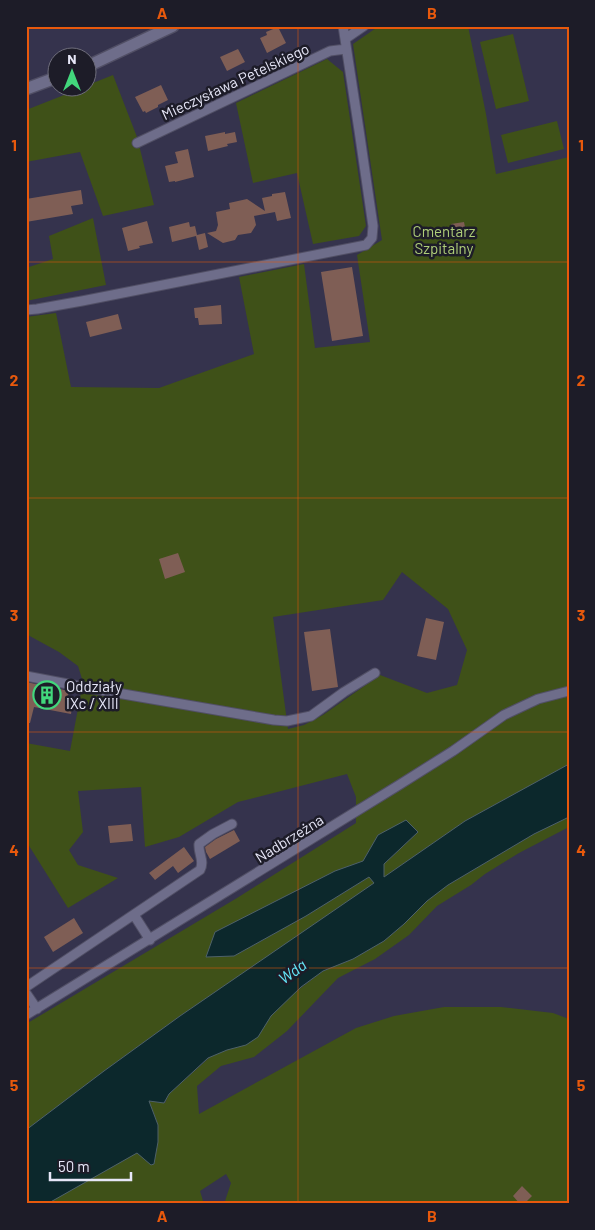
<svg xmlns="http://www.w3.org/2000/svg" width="595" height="1230" viewBox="0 0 595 1230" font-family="Barlow,sans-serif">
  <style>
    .green { fill: #3f5118; fill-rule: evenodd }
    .water { fill: #0c282c; stroke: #4e6169 }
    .building { fill: #7f5e55 }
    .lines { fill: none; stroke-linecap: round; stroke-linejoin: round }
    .street-casing { stroke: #514f65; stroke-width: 11 }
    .secondary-casing { stroke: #514f65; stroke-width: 14 }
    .street { stroke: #6e6d8a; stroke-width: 9 }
    .secondary { stroke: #6e6d8a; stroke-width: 11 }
    .grid { fill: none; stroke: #e8590c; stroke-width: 1; stroke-opacity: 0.55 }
    .labels { text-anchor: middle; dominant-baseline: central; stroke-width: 5; stroke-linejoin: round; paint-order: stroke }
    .street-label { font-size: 15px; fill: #e7e7f8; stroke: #1d1c28 }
    .park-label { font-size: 15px; fill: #afce79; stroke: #1d1c28 }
    .poi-label { font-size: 15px; fill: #e7e7f8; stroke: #1d1c28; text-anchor: start }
    .water-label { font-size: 16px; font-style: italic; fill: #64e5f7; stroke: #1d1c28 }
    .neatline { fill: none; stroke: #e8590c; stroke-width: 2 }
    .grid-label { font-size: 16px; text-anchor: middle; font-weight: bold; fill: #e8590c }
  </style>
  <rect width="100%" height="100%" fill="#35334d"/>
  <path class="green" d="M379,26h89l18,88 10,60 73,-17v607l-104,57 -82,57 1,-14 34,-32 -40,3 -15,26 -28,10 -120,61 19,24 72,-40 63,-39 6,7 -195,132 -76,55 -78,59v-106l211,-126 119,-75v-26l-9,-23 -109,28 -59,35 -34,10 -4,-60 -63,4 5,41 -14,18 9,15 40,13 -50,30 -42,-67v-98l44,8 13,-69 -5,-16 -19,-14 -33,-18v-317l30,-4 15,74 88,1 95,-34 -15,-77 65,-13 11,84 55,-6 -13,-87 25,-15 -29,-196zM402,572l46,37 19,41 -10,35 -30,8 -47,-18 -57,40 -19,10 -16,4 -15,-112 110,-17z
    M513,34l16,67 -33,8 -16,-67z
    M327,59l16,13 23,154 -7,10 -46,8 -16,-71 -44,10 -17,-80z
    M113,75l24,62 17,68 -51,11 -23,-64 -54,10v-52l56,-22h6v-3z
    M557,121l7,28 -56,14 -7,-28z
    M93,218l13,67 -80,16v-33l27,-9 -4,-23z
    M569,817v10l-50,26 -34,21 -14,11 -34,21 -28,29 -34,24 -37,19 -51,53 -33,26 -33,9 -24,20 2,28 157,-86 38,-12 50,-9h57l52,6 16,6v185h-345l7,-21 -5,-9 -26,17 4,13h-178v-18l132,-61 -9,-24 16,2 4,-9 40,-36 114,-87 30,-12 31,-18 20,-17 23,-23 21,-16 86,-51z"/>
  <path class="water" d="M569,764v53l-35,17 -86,51 -21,16 -23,23 -20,17 -31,18 -30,12 -22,16 -30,29 -13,21 -12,8 -19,5 -19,8 -39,36 -5,9 -15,-2 9,24v17l-4,22 -3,1 -14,-12 -90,51h-21v-74l78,-59 76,-55 194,-133 -5,-6 -63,39 -72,40 -28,1 9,-25 120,-61 28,-10 15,-26 28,-15 12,12 -34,32v13l81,-56z"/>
  <path class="building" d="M278,27l8,16 -19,10 -7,-15 7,-3 -1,-3z
    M238,49l7,13 -18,9 -7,-14z
    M161,85l7,15 -10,5v2l-12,6 -1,-2 -2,1 -8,-15z
    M225,132v2l10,-2 2,10 -10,2 1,2 -20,5 -3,-15z
    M188,149l6,28 -19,5v-1l-6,1 -4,-16 13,-3 -3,-11z
    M81,190l2,14 -12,2 2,8 -47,8v-23z
    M285,192l6,26 -14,3 -2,-9 -21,4 2,9 -5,8 -13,2 -3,5 -12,3 -16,-10 9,-2 2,-6 -2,-13 14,-3 -1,-6 18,-4 18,12 -3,-13 10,-2v-2z
    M147,221l6,22 -14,3 1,2 -12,3 -6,-23z
    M189,222l1,5 5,-1 2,9 8,-2 3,14 -9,3 -3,-14 -24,6 -3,-15z
    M464,222l2,10 -13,2 -2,-10z
    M352,267l11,69 -31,5 -11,-69z
    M221,305l1,19 -23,1 -1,-7h-3l-1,-10z
    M118,314l4,15 -32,8 -4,-15z
    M178,553l7,19 -20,7 -6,-20z
    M426,618l18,4 -8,38 -19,-4z
    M330,629l8,58 -26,4 -8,-59z
    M26,682l43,9 -2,8 6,2 -2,13 -37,-7 -4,16h-4z
    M131,824l2,17 -23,2 -2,-17z
    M234,830l6,11 -30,18 -4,-7 -1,-5 11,-8z
    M184,847l10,14 -16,12 -5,-7 -18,14 -6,-7z
    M74,918l9,15 -30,19 -9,-15z
    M522,1186l10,10 -8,8h-4l-7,-8z"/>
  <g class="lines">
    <g class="street-casing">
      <path id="street" d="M345,39l19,-13
        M137,143l193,-92 16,-2
        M26,310l11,-1 45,-8 284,-56 6,-7 1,-12 -14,-96 -16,-104
        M26,676l68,13 180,31 13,1 24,-5 33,-24 31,-19
        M134,915l16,25
        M26,987l174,-117c5,-9 -2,-16 -1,-26l14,-10 19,-10
        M26,993l11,16
        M26,1015l373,-230 54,-34 51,-36 34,-16 31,-8"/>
    </g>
    <g class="secondary-casing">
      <path id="secondary" d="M88,66l85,-40
        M26,89l32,-12"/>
    </g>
    <use href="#street" class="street"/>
    <use href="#secondary" class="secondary"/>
  </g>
  <path class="grid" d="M298,26v1178M26,262h543M26,498h543M26,732h543M26,968h543"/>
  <defs>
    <g id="building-ring" transform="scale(1.4375)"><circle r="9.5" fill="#1d1c28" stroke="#42d77c" stroke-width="1.5"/><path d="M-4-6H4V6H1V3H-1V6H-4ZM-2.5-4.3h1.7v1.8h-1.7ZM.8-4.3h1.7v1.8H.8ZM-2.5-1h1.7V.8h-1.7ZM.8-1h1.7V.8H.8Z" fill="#42d77c"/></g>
  </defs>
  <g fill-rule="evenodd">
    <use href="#building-ring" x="47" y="695"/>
  </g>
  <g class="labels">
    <g class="street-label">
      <text transform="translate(235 81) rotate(-25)">Mieczysława Petelskiego</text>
      <text transform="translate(289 838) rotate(-32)">Nadbrzeżna</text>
    </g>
    <g class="park-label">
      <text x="444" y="231">Cmentarz<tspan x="444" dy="17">Szpitalny</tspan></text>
    </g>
    <g class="poi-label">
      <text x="66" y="686">Oddziały<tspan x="66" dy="17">IXc / XIII</tspan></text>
    </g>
    <g class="water-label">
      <text transform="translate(292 971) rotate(-36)">Wda</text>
    </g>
  </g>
  <rect width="595" height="1230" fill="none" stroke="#1d1c28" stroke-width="55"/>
  <g transform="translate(72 72)"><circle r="24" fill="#1d1c28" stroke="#6e6d7b"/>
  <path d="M0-4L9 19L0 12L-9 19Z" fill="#42d77c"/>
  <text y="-8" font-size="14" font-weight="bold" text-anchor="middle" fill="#e7e7f8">N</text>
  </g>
  <path d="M50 1172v8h81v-8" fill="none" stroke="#e7e7f8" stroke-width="2.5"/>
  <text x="58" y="1172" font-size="15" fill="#e7e7f8" stroke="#1d1c28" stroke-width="4" paint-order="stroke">50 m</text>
  <rect x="28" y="28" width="540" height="1174" class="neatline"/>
  <g class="grid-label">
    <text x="162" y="19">A</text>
    <text x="432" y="19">B</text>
    <text x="14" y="151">1</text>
    <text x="581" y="151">1</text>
    <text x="14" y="386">2</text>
    <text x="581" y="386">2</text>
    <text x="14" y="621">3</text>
    <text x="581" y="621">3</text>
    <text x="14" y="856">4</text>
    <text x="581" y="856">4</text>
    <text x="14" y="1091">5</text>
    <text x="581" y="1091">5</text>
    <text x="162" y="1222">A</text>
    <text x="432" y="1222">B</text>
  </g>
</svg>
